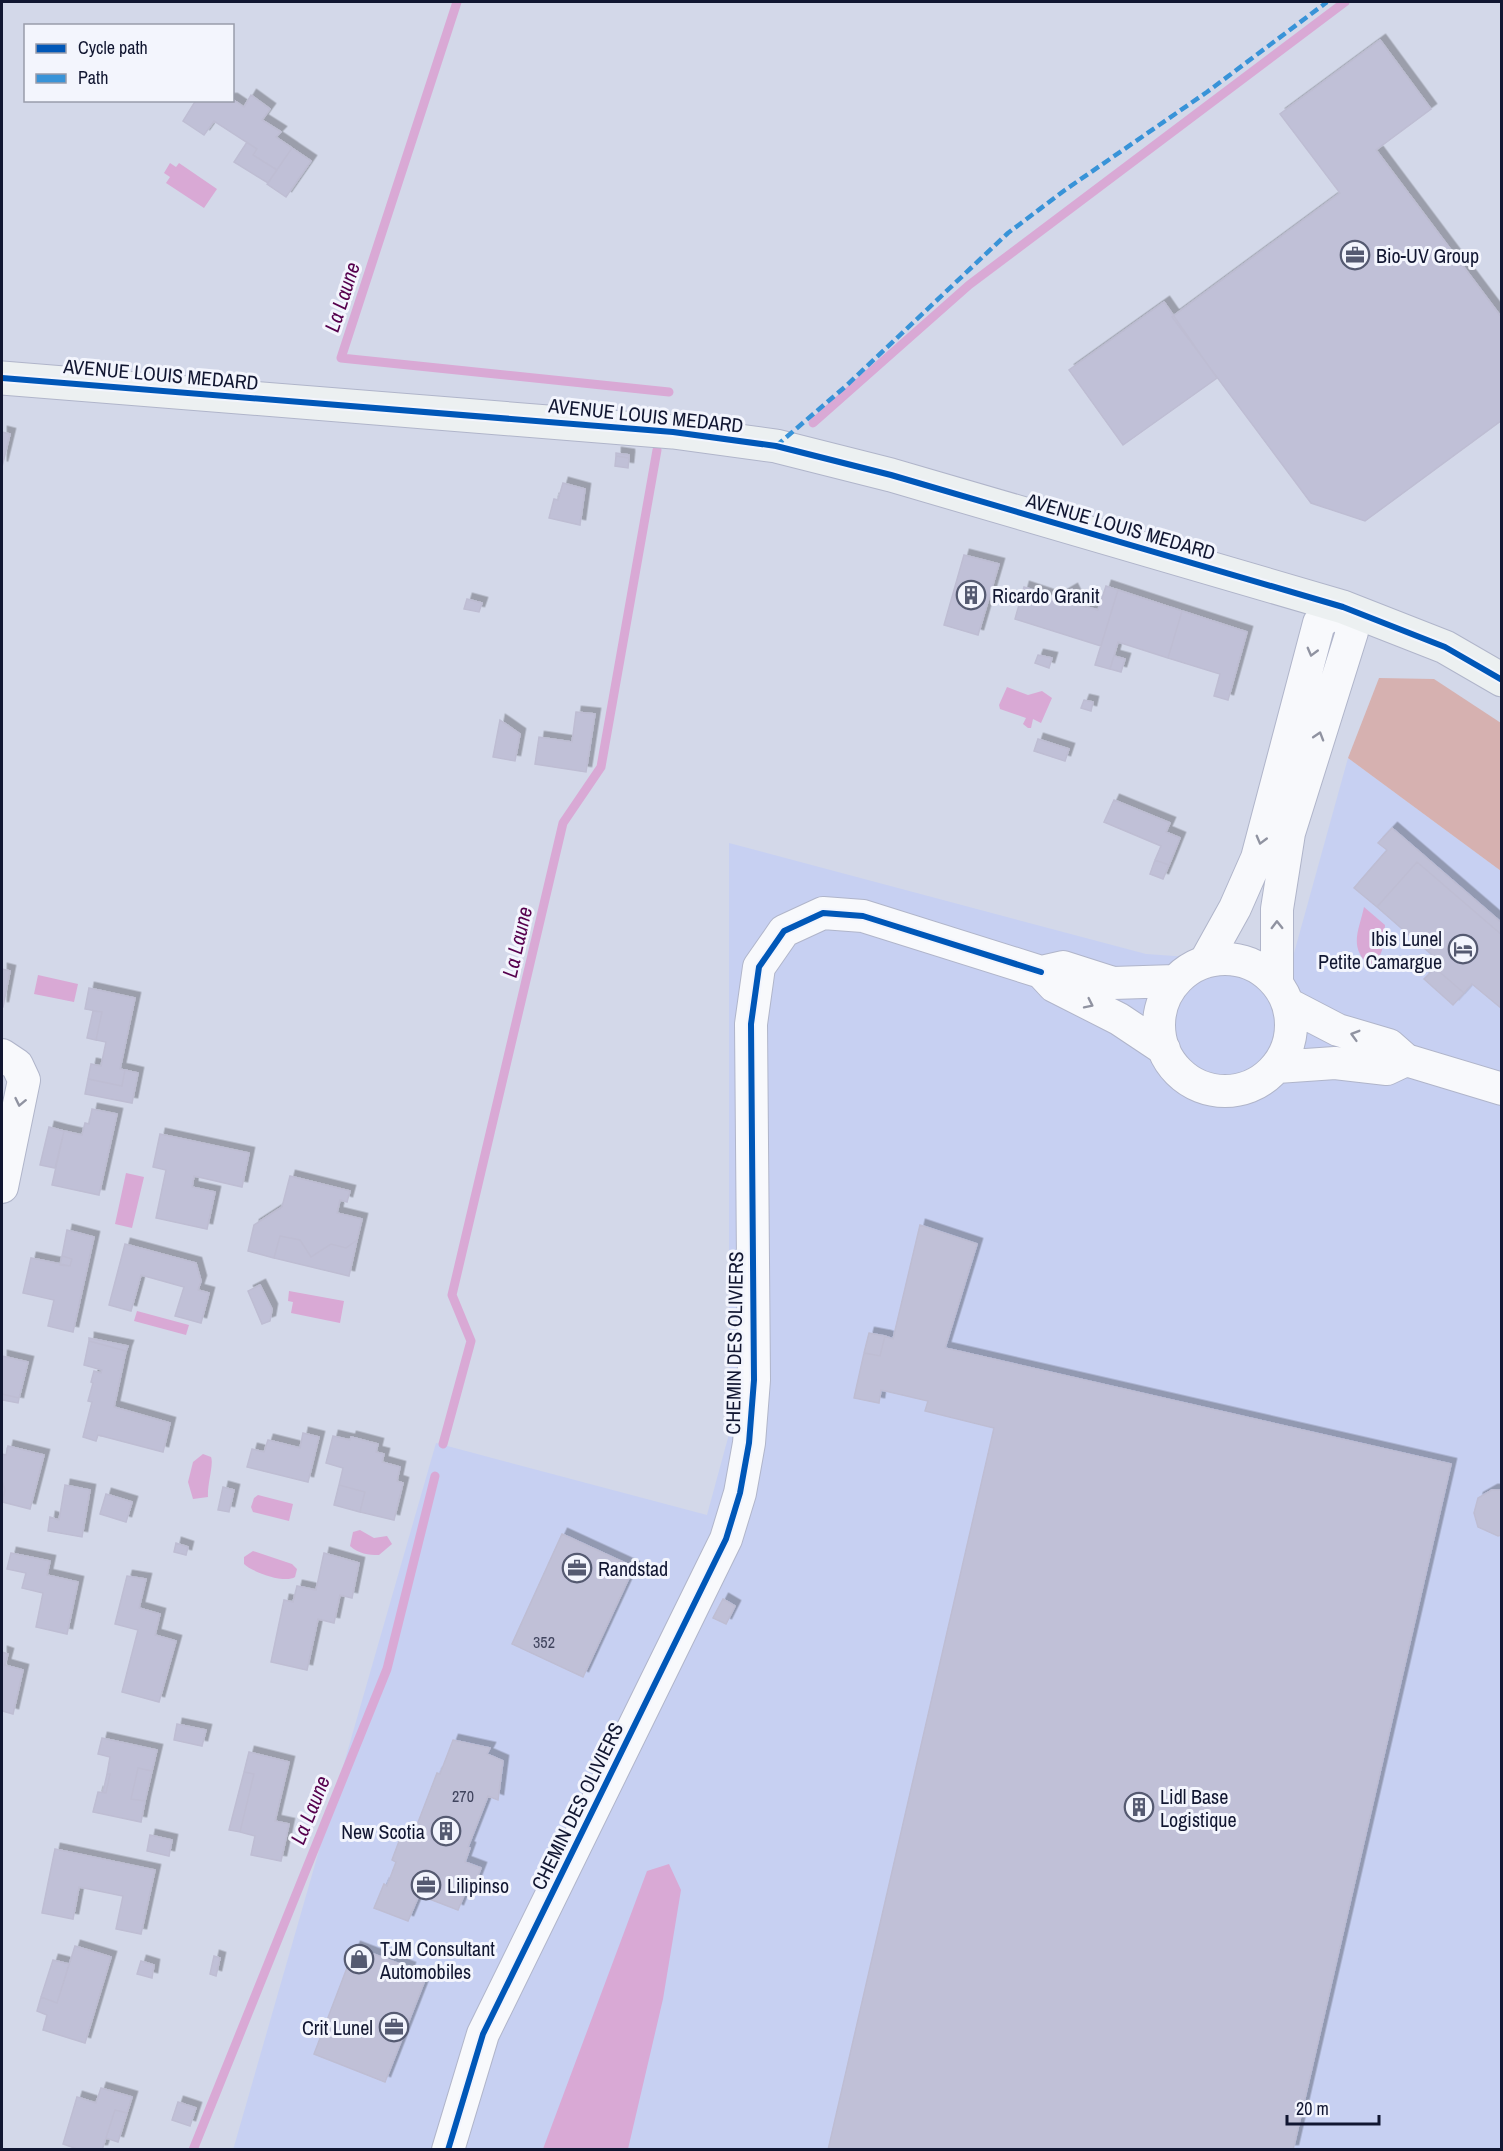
<svg xmlns="http://www.w3.org/2000/svg" width="1503" height="2151" viewBox="0 0 1503 2151" font-family="'Archivo Narrow',sans-serif">
  <style>
    .built { fill: #c7d0f2 }
    .green { fill: #d6b1b0 }
    .water { fill: #d9a9d5 }
    .lines { fill: none; stroke-linecap: round; stroke-linejoin: round }
    .stream { stroke: #d9a9d5; stroke-width: 9 }
    .building { fill: #c0c0d7; stroke: #bebdd3; stroke-width: 1.5; filter: url(#shadow) }
    .street-casing { stroke: #b0b5ca; stroke-width: 34 }
    .secondary-casing { stroke: #b0b5ca; stroke-width: 35 }
    .street { stroke: #f8f9fc; stroke-width: 32 }
    .secondary { stroke: #ecf0f1; stroke-width: 33 }
    .quiet { stroke: #3893d8; stroke-width: 4.5; stroke-dasharray: 9 4.5; stroke-linecap: butt }
    .cycleway-casing { stroke: #f3f5fd; stroke-width: 10 }
    .cycleway { stroke: #0057b8; stroke-width: 6 }
    .oneway { stroke: #9093a1 }
    .labels { text-anchor: middle; dominant-baseline: central; stroke-width: 6; stroke-linejoin: round; paint-order: stroke }
    .number-label { font-size: 16px; fill: #40445e }
    .poi-label { font-size: 20px; fill: #111631; stroke: #f3f5fd; text-anchor: start }
    .street-label { font-size: 20px; fill: #111631; stroke: #f3f5fd }
    .water-label { font-size: 21px; font-style: italic; fill: #56004d; stroke: #f3f5fd }
  </style>
  <defs>
    <filter id="shadow"><feDropShadow dx="5.5" dy="-5.5" stdDeviation="0" flood-color="#0004"/></filter>
  </defs>
  <rect width="100%" height="100%" fill="#d3d8e9"/>
  <path class="built" d="M1348,758l153,113v1278l-1268,1 203,-707 271,72 22,-81v-591l417,111 145,10z"/>
  <path class="green" d="M1379,678l55,1 67,44v148l-153,-113z"/>
  <path class="water" d="M170,163l6,4 3,-4 38,26 -13,19 -38,-25 4,-6 -6,-4z
    M1007,687l21,8 14,-4 10,7 -11,25 -8,-4 -2,9h-3l-5,-4 3,-6 -26,-9 -1,-4z
    M1364,907l21,18c-1,15 0,32 -15,41 -22,-19 -11,-35 -6,-59z
    M38,975l40,9 -4,18 -40,-8z
    M126,1173l18,4 -12,51 -17,-4z
    M289,1291l55,10 -4,22 -49,-10 2,-11 -5,-1z
    M137,1311l52,14 -3,10 -52,-14z
    M203,1454l8,3c3,7 -4,28 -3,40l-15,2 -5,-17 5,-20z
    M258,1495l35,9 -4,17 -36,-9 -2,-5 3,-9z
    M360,1530l14,8 13,-2 5,8 -13,11c-11,0 -20,-1 -29,-9l3,-14z
    M253,1551l39,13 5,5 -2,8c-10,7 -43,-5 -51,-13v-7z
    M669,1864l12,26 -18,109 -35,150h-85l104,-278z"/>
  <g class="lines">
    <path class="stream" d="M457,2l-116,356 328,34
      M813,423l156,-138 376,-283
      M443,1444l28,-103 -19,-46 111,-472 38,-56 56,-317
      M193,2150l194,-481 48,-193"/>
  </g>
  <path class="building" d="M1380,40l51,69 -55,41 126,168v102l-137,101 -54,-18 -139,-186 168,-124 -60,-79z
    M251,95l19,14 -8,11 19,12 -5,5 16,11 -15,22 -24,-15 4,-6 -43,-28 -10,14 -21,-14 13,-21 36,-1 12,8z
    M247,142l10,7 -4,6 24,15 -9,13 -34,-21z
    M292,148l19,13 -25,36 -19,-13z
    M1164,302l53,76 -94,67 -54,-75z
    M2,432l8,2 -8,33z
    M616,453l13,2v3l-13,-2z
    M616,456l13,2 -1,10 -13,-2z
    M563,483l22,6 -5,36 -31,-7 5,-19 4,1z
    M964,555l35,9 -21,71 -34,-10z
    M1106,586l12,4 -17,56 -86,-27 9,-32 33,11 15,-9 8,16 18,5z
    M1118,590l64,21 -14,47 -50,-16 -8,27 -15,-4z
    M467,599l15,4 -3,9 -15,-3z
    M1182,611l65,21 -19,68 -14,-4 6,-22 -52,-16z
    M1038,655l14,3 -3,10 -14,-5z
    M1114,656l11,3 -4,13 -11,-3z
    M1084,700l9,2 -2,9 -10,-3z
    M576,712l19,2 -9,58 -51,-8 4,-27 33,5z
    M500,720l20,14 -5,27 -22,-4z
    M1038,739l31,10 -4,12 -31,-10z
    M1114,800l56,23 -4,9 14,6 -11,27 -14,-5 6,-14 -57,-24z
    M1392,828l110,95v12l-85,-73 -40,45 -23,-19 33,-38 -9,-7z
    M1155,860l14,5 -6,14 -13,-5z
    M1417,862l85,73v74l-30,-25 -8,9 -29,-25 5,-6 -63,-55z
    M1435,968l29,25 -11,12 -29,-26z
    M2,969l8,2 -7,36h-1z
    M89,988l46,10 -15,71 5,1 -3,16 -34,-7 3,-15 10,2 5,-24 -10,-2 6,-28 -17,-3z
    M93,1011l9,1 -6,28 -9,-2z
    M125,1070l13,3 -6,30 -47,-9 3,-15 34,7z
    M92,1109l25,5 -18,81 -47,-10 12,-54 18,4 3,-12 4,1z
    M49,1127l15,4 -9,37 -15,-3z
    M160,1134l89,19 -7,34 -48,-11 -2,11 23,5 -8,37 -51,-11 10,-48 -13,-3z
    M290,1176l60,15 -3,11 -7,-2 -3,13 25,6 -5,21 -11,8 -15,-4 -20,13 -11,-17 -20,-4 -6,22 -26,-7 6,-26 28,-18z
    M920,1225l57,19 -32,104 506,116 -158,686h-465l166,-722 -69,-17 3,-10 -47,-11 -2,13 -25,-5 10,-45 16,3 5,-20 8,3z
    M67,1230l27,7 -21,95 -25,-6 6,-26 -31,-7 8,-35 39,8 2,-7 -10,-3z
    M280,1236l20,4 11,17 20,-13 15,4 11,-8 -8,36 -75,-18z
    M125,1244l71,19 5,18 -3,9 11,3 -8,30 -26,-7 9,-29 -43,-12 -10,36 -22,-6z
    M62,1256l10,3 -2,7 -10,-1z
    M260,1285l12,24 -2,12 -8,3 -14,-33z
    M869,1333l16,3 -5,20 -16,-3z
    M89,1338l39,8 -2,5 -37,-10z
    M89,1341l37,10 -12,56 56,16 -7,29 -65,-17 -2,6 -13,-4 9,-35 -4,-1 5,-18 -2,-1 3,-11 7,2 1,-3 -18,-5z
    M2,1356l26,6 -9,36 -17,-4z
    M2,1394l17,4 -1,5 -16,-3z
    M303,1433l16,4 -11,45 -61,-15 5,-18 12,3 4,-12 32,8z
    M333,1436l17,4 1,-3 27,7 -2,8 8,2 -2,8 18,5 -3,14 6,2 -9,37 -34,-8 5,-20 -26,-7 4,-17 -17,-5z
    M8,1446l36,9 -14,54 -28,-7 3,-12 -3,-9v-27l4,1z
    M2,1481l3,9 -1,5h-2z
    M65,1485l25,5 -8,47 -34,-6 2,-14 9,3z
    M339,1485l26,7 -5,20 -26,-7z
    M223,1487l11,3 -5,22 -11,-2z
    M1492,1490h10v45l-4,1 -20,-9 -4,-14 4,-15z
    M106,1494l26,8 -6,20 -26,-8z
    M562,1534l72,33 -51,110 -71,-33z
    M176,1543l12,4 -2,8 -12,-3z
    M11,1553l39,8 -3,14 31,7 -11,52 -31,-7 7,-34 -21,-5 4,-15 -19,-4z
    M324,1553l35,10 -7,35 -12,-3 -6,28 -16,-4 -11,51 -36,-8 13,-62 9,2 4,-16 19,4z
    M127,1576l19,3 -7,29 21,6 -5,21 21,6 -17,61 -37,-10 16,-62 -23,-6z
    M723,1599l12,7 -9,18 -13,-6z
    M2,1652l6,2 -3,11 18,5 -10,44 -11,-3z
    M177,1724l29,6 -4,16 -28,-6z
    M102,1738l55,12 -5,21 -14,-3 -7,31 14,2 -4,21 -48,-10 5,-20 8,1 4,-19h-3l3,-17 -12,-3z
    M453,1740l37,8 -3,6 16,7 -5,39 -10,-4 -20,51 2,1 -5,14 16,6 -7,18 -5,-3 -11,27 -39,-15 -11,26 -34,-13 10,-24 3,2 9,-24 -4,-2 9,-24 13,5 6,-15 -3,-1 20,-52 3,1z
    M249,1752l40,10 -14,59 14,3 -8,37 -30,-6 4,-19 -15,-4 14,-58 -10,-2z
    M138,1768l14,3 -7,30 -14,-2z
    M244,1772l10,2 -14,58 -11,-2z
    M107,1774h3l-4,19 -3,-1z
    M150,1835l22,5 -3,16 -22,-5z
    M55,1849l100,21 -14,64 -25,-5 7,-33 -44,-9 -6,32 -31,-6z
    M75,1946l36,11 -26,86 -42,-13 4,-15 -10,-4 4,-14 16,6z
    M355,1947l55,21 -2,5 17,7 -40,102 -71,-28z
    M214,1956l6,2 -4,18 -6,-2z
    M53,1960l16,4 -12,39 -16,-6z
    M141,1961l13,4 -2,13 -15,-4z
    M101,2088l31,9 -5,16 -12,-3 -13,40h-22l-17,-6 14,-47 19,6z
    M178,2102l18,6 -6,18 -18,-6z
    M115,2110l12,3 -9,29 -12,-4z"/>
  <g class="lines">
    <g class="street-casing">
      <path id="street" d="M1159 1025a66 66 0 1 1 132 0a66 66 0 1 1-132 0Z
        M1205,962l30,-54 22,-50 62,-235 24,-16 9,25 -63,201 -12,76v74
        M1041,972l22,-5 50,16 62,-2
        M1288,1004l50,26 51,15 17,15 96,29
        M2,1055l15,10 7,15 -22,107
        M1277,1067l58,-4 52,6 19,-9
        M448,2150l35,-116 243,-495 14,-46 9,-50 5,-63 -3,-356 8,-57 25,-36 39,-18 40,3 178,56 13,14 65,33 45,30"/>
    </g>
    <g class="secondary-casing">
      <path id="secondary" d="M2,378l671,54 103,14 115,29 452,132 102,40 57,33"/>
    </g>
    <use href="#street" class="street"/>
    <use href="#secondary" class="secondary"/>
    <path class="quiet" d="M776,446l70,-60 162,-153 57,-43 142,-98 120,-90"/>
    <g class="cycleway-casing">
      <path id="cycleway" d="M2,378l671,54 103,14 115,29 452,132 102,40 57,33
        M448,2150l35,-116 243,-495 14,-46 9,-50 5,-63 -3,-356 8,-57 25,-36 39,-18 40,3 178,56"/>
    </g>
    <use href="#cycleway" class="cycleway"/>
  </g>
  <defs><path id="oneway-chevron" d="M-2-3.5L2.5 0L-2 3.5" fill="none" stroke-width="1.6" stroke-linecap="round" stroke-linejoin="round" transform="scale(1.5)"/></defs>
  <g class="oneway">
    <use href="#oneway-chevron" transform="translate(1312 652) rotate(105)"/>
    <use href="#oneway-chevron" transform="translate(1319 736) rotate(-73)"/>
    <use href="#oneway-chevron" transform="translate(1261 840) rotate(105)"/>
    <use href="#oneway-chevron" transform="translate(1277 925) rotate(-91)"/>
    <use href="#oneway-chevron" transform="translate(1089 1004) rotate(26)"/>
    <use href="#oneway-chevron" transform="translate(1355 1035) rotate(-164)"/>
    <use href="#oneway-chevron" transform="translate(20 1102) rotate(102)"/>
  </g>
  <defs>
    <g id="office-ring" transform="scale(1.5)"><circle r="9.5" fill="#f3f5fd" stroke="#555a71" stroke-width="1.5"/><path d="M-6-3h4V-5.5h4V-3h4V5H-6ZM-1-4.5V-3h2v-1.5ZM-6 0V1H6V0Z" fill="#555a71"/></g>
    <g id="building-ring" transform="scale(1.5)"><circle r="9.5" fill="#f3f5fd" stroke="#555a71" stroke-width="1.5"/><path d="M-4-6H4V6H1V3H-1V6H-4ZM-2.5-4.3h1.7v1.8h-1.7ZM.8-4.3h1.7v1.8H.8ZM-2.5-1h1.7V.8h-1.7ZM.8-1h1.7V.8H.8Z" fill="#555a71"/></g>
    <g id="hotel-ring" transform="scale(1.5)"><circle r="9.5" fill="#f3f5fd" stroke="#555a71" stroke-width="1.5"/><path d="M-6-4.5h1.5V1H6V5H4.5V3h-9V5H-6ZM-4 0a1.8 1.8 0 1 1 3.6 0ZM.5 0V-2.5h3Q6-2.5 6 0Z" fill="#555a71"/></g>
    <g id="shop-ring" transform="scale(1.5)"><circle r="9.5" fill="#f3f5fd" stroke="#555a71" stroke-width="1.5"/><path d="M-5-2.5h2.3a2.7 3.5 0 0 1 5.4 0H5L5.5 6h-11ZM-1.5-2.5h3a1.5 2.3 0 0 0-3 0Z" fill="#555a71"/></g>
  </defs>
  <g fill-rule="evenodd">
    <use href="#office-ring" x="1355" y="255"/>
    <use href="#building-ring" x="971" y="595"/>
    <use href="#hotel-ring" x="1463" y="949"/>
    <use href="#office-ring" x="577" y="1568"/>
    <use href="#building-ring" x="1139" y="1807"/>
    <use href="#building-ring" x="446" y="1831"/>
    <use href="#office-ring" x="426" y="1885"/>
    <use href="#shop-ring" x="359" y="1959"/>
    <use href="#office-ring" x="394" y="2027"/>
  </g>
  <g class="labels">
    <g class="number-label">
      <text x="544" y="1642">352</text>
      <text x="463" y="1796">270</text>
    </g>
    <g class="poi-label">
      <text x="1376" y="255">Bio-UV Group</text>
      <text x="992" y="595">Ricardo Granit</text>
      <text x="1442" y="938" text-anchor="end">Ibis Lunel<tspan x="1442" dy="23">Petite Camargue</tspan></text>
      <text x="598" y="1568">Randstad</text>
      <text x="1160" y="1796">Lidl Base<tspan x="1160" dy="23">Logistique</tspan></text>
      <text x="425" y="1831" text-anchor="end">New Scotia</text>
      <text x="447" y="1885">Lilipinso</text>
      <text x="380" y="1948">TJM Consultant<tspan x="380" dy="23">Automobiles</tspan></text>
      <text x="373" y="2027" text-anchor="end">Crit Lunel</text>
    </g>
    <g class="street-label">
      <text transform="translate(161 374) rotate(5)">AVENUE LOUIS MEDARD</text>
      <text transform="translate(646 415) rotate(6)">AVENUE LOUIS MEDARD</text>
      <text transform="translate(1121 526) rotate(16)">AVENUE LOUIS MEDARD</text>
      <text transform="translate(734 1343) rotate(-89)">CHEMIN DES OLIVIERS</text>
      <text transform="translate(577 1806) rotate(-64)">CHEMIN DES OLIVIERS</text>
    </g>
    <g class="water-label">
      <text transform="translate(342 297) rotate(-72)">La Laune</text>
      <text transform="translate(517 942) rotate(-77)">La Laune</text>
      <text transform="translate(310 1810) rotate(-68)">La Laune</text>
    </g>
  </g>
  <rect width="1503" height="2151" fill="none" stroke="#111631" stroke-width="6"/>
  <rect x="24" y="24" width="210" height="78" fill="#f3f5fd" stroke="#999cab" stroke-width="1.5"/>
  <rect x="36" y="44" width="30" height="9" fill="#0057b8" stroke="#999cab" stroke-width="1.5"/>
  <text x="78" y="54" font-size="18" fill="#111631">Cycle path</text>
  <rect x="36" y="74" width="30" height="9" fill="#3893d8" stroke="#999cab" stroke-width="1.5"/>
  <text x="78" y="84" font-size="18" fill="#111631">Path</text>
  <path d="M1287 2115v9h92v-9" fill="none" stroke="#111631" stroke-width="3"/>
  <text x="1296" y="2115" font-size="18" fill="#111631" stroke="#f3f5fd" stroke-width="4.5" paint-order="stroke">20 m</text>
</svg>
